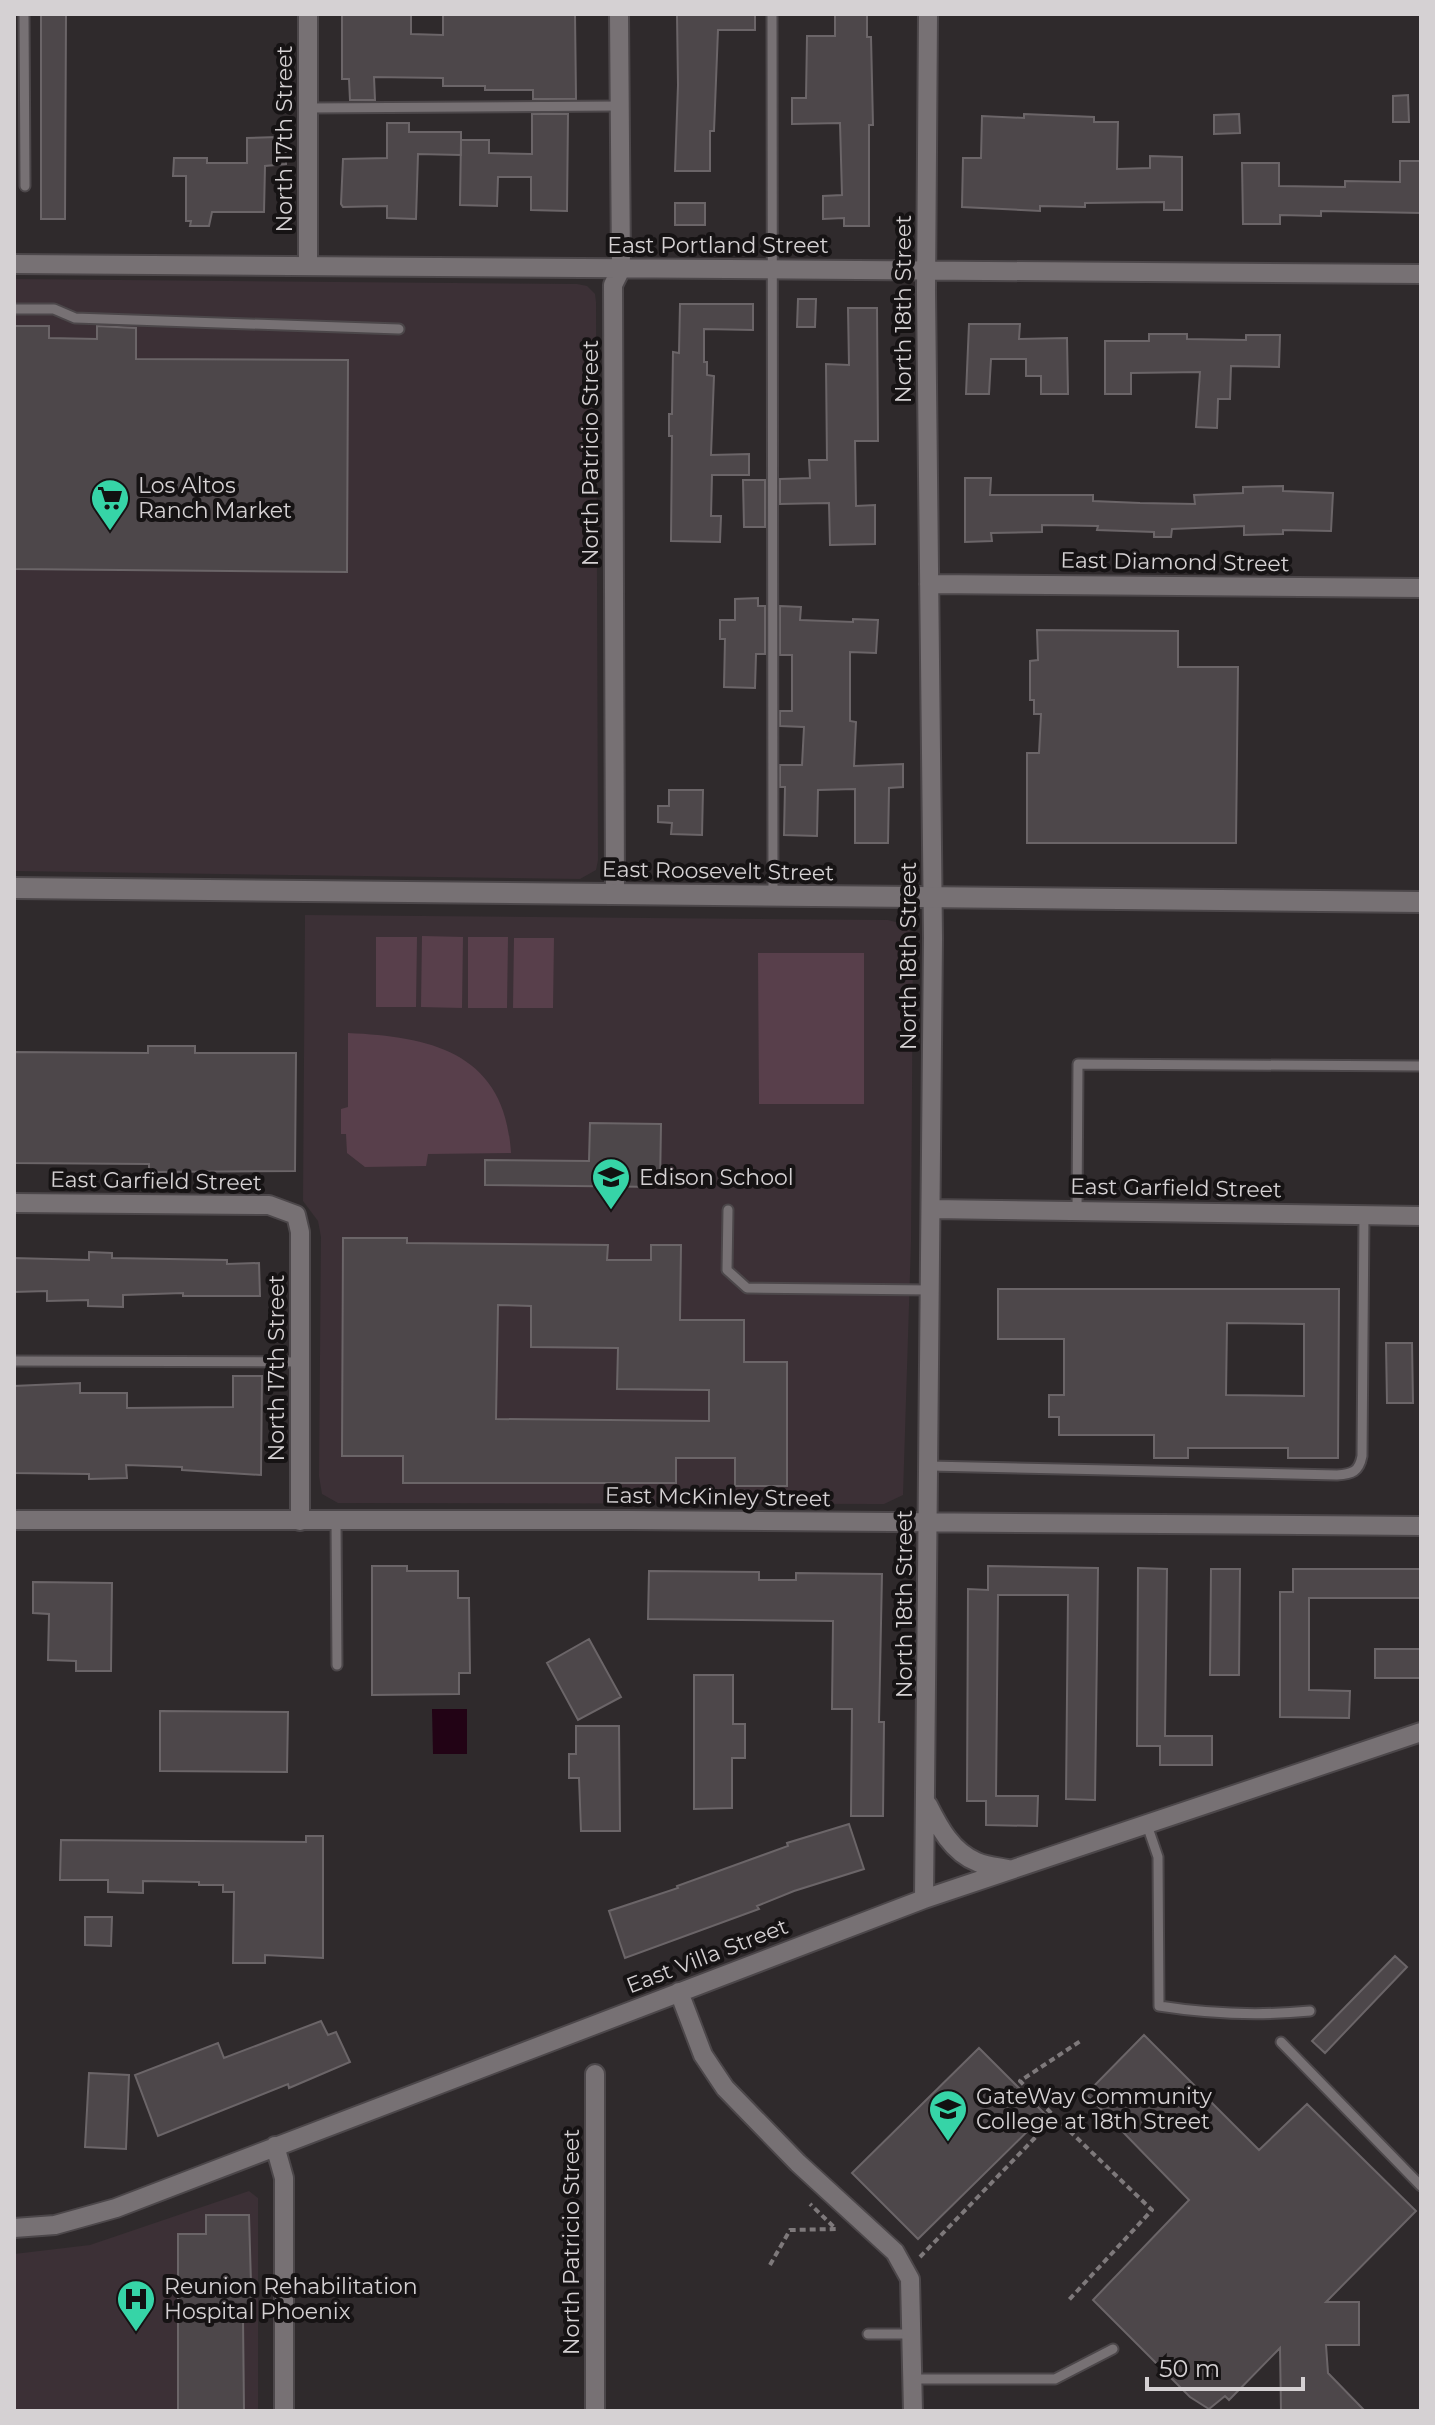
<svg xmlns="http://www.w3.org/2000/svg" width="1435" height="2425" viewBox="0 0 1435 2425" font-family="Montserrat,sans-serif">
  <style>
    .built { fill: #3c3036 }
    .green { fill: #583f4b }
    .water { fill: #220315 }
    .building { fill: #4d474a; stroke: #6b6568; stroke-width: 2; fill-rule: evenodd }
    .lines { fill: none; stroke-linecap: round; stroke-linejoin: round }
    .service-casing { stroke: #4c474a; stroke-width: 13 }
    .minor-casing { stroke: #4c474a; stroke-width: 22 }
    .tertiary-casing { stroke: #4c474a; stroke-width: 24 }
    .path { stroke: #7e797b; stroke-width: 4; stroke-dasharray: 6 4; stroke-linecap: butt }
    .service { stroke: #777174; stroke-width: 9 }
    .minor { stroke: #777174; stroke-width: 18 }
    .tertiary { stroke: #777174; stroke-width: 20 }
    .labels { text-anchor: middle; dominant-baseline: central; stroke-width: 8; stroke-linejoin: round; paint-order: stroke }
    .street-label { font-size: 22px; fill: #d5d1d3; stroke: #161314 }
    .poi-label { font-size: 22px; fill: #d5d1d3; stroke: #161314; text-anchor: start }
  </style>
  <rect width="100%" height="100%" fill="#2f2a2c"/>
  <path class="built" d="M14,279l563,5 10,2 8,8 1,8 2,558 -2,10 -16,9 -566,-8z
    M305,915l583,5 19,5 6,13 -2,304 -8,253 -19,9 -546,-1 -16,-9 -3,-18 2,-239 -3,-16 -15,-20z
    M249,2191l9,7v213h-244v-157l76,-9z"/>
  <path class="green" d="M422,936l41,1 -1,71 -41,-1z
    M376,937h41l-1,70h-40z
    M468,937h40l-1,71h-39z
    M514,938h40l-1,70h-40z
    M758,953h106v151h-105z
    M348,1033c85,4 157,20 163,120l-83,1 -2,12 -61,1 -18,-14 -1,-19h-5v-25l7,-2z"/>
  <path class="water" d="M432,1709h35v45h-34z"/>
  <path class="building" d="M41,14h25l-1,205h-24z
    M342,14h69v20l32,1v-21h132l1,85h-43v-9h-48v-4h-42v-8l-69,-1 1,23h-25l-1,-21h-7z
    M677,14h78v16h-37l-4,101h-4v40h-35l3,-86z
    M835,14h32v23h4l2,88h-4v101h-25v-8l-21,1v-23l19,-1 -2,-72 -48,1v-26h14l1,-62h28z
    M1408,95l1,27h-16v-26z
    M532,114h36l-1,97 -36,-1v-33h-33l-1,29 -37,-1 1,-65h28v13l43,1z
    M1024,114l70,3v5h24l-1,47 33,-1v-12l32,1v53h-18v-8l-79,1v4l-45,-1v5l-78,-4 1,-49h18l1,-42 42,2z
    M1239,114l1,19 -26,1v-19z
    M387,123h22v9h52v23l-43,-1 -2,65 -29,-1v-12l-44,1 -2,-3 2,-45 44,-1z
    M277,137v8h9v19l-21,2 -1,46h-52l-3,14h-19l1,-5h-5v-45h-13l1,-18h33v5h40v-25z
    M1400,161h21v52l-100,-2v5l-41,-1v9h-37l-1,-61h37v23l66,1v-6l55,1z
    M675,203h30v22h-30z
    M798,299h18l-1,28h-18z
    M680,304h73v26l-49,-1v33h3v13l7,1 -3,79 38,-1v21h-37l-1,41h10l-1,26 -49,-1 1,-105h-3v-22h3l1,-62 6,1z
    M848,308h29l1,133h-23l1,65 19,-1v39l-45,1 -1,-42 -49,1v-25l30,-1 -1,-18h18l-1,-96 23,1z
    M969,324h51l-1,15 48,-1 1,56h-27v-18h-15v-17h-35l-2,35h-23z
    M14,326h35v12l48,1v-13l39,2v31l212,1 -1,212 -333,-3z
    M1149,334h38v5l59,1v-5h34l-1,32 -48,-1 -1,33h-12l-1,29 -21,-1 4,-55 -69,1v21h-26v-53h44z
    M965,478h26l-1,17h103v6l47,2 55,1 -1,-9 49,-2v-6l40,-1v5l50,2 -2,38 -48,-1v4l-39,1v-9l-72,3 -1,8h-17v-5l-57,-2 1,-4 -56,-1v7l-51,1 1,8 -27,1z
    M743,480h22v47h-21z
    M758,598v8h7v48h-9l-1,34 -31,-1 1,-48h-5v-19h15v-21z
    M780,606l21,1 -1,13 53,2v-3l25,1 -2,33 -26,-1v69l6,1 -2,44 49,-2v23l-14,1 -1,55h-33v-54l-37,1 -1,46 -33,-1 1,-48h-5v-22h22l2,-38 -24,-1v-15h12v-56h-12z
    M1037,630l141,1v36h60l-2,176h-209v-90h12l2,-39h-7v-14h-4v-39l8,-1z
    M669,790h34l-1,45 -31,-1 1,-11 -14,-1v-16h11z
    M148,1046h47v7h101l-1,118 -146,1v-8l-135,-1v-111l134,1z
    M590,1123l71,1 -1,63 -175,-2v-25l104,1z
    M343,1238h64v5l201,2 -1,15h44v-15h30l-1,75h64v42h43v124h-52v-28h-59v25h-273v-27h-61zM498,1305l33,1v41l87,1 -1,41 92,1v31l-213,-2z
    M89,1252l23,1v5l115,2v4l32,-1 1,33h-77v-3l-60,2v12l-35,-1v-6l-41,1v-10l-33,1v-34l75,2z
    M998,1289h341l-1,169h-50v-10h-100v10h-34v-23h-95v-18h-10v-22h15v-56h-66zM1227,1323l77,1v72l-78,-1z
    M1386,1343h26l1,60h-26z
    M233,1376h29l-1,99 -79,-5v-3l-56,-2 1,13 -38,1v-5l-75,-1v-87l66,-3v10h47v15l106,-1z
    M372,1566h35v5h51v27h11l1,75h-11v21l-87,1z
    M988,1566l110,2 -3,232 -29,-1 2,-204h-70l-2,201h42l-1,30 -51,-1v-24h-19l1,-212 20,1z
    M1138,1568l29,1 -2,167h47v29h-52v-19h-23z
    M1211,1569h29l-1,106h-29z
    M1293,1569h128v29h-112v92l41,1 -1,27 -69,-1v-125h13z
    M649,1571l110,1v8h37v-7l86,1 -3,148h5l-1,94h-32l1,-107h-20l1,-88 -185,-2z
    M33,1582l79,1 -1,88h-35v-10l-28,-1 1,-46 -16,-1z
    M589,1639l32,58 -43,23 -31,-57z
    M1375,1649h46v29h-46z
    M694,1675h39v49h12v34h-13v50l-38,1z
    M160,1711l128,1 -1,60 -127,-1z
    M576,1726h43l1,105h-39l-2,-53h-10v-24h7z
    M849,1824l15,45 -70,22 -37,15 2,3 -134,49 -16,-47 69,-23 -1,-2 111,-40 -1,-3z
    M306,1836h17v122l-58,-3v8h-32l1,-71h-11v-7h-24v-3l-56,-1v12l-35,-1v-12h-48l1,-40 245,2z
    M85,1917h27l-1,29 -26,-1z
    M1395,1956l12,11 -82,86 -13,-12z
    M321,2021l7,14 8,-3 14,30 -61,26 -1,-4 -130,52 -23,-61 83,-32 6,15z
    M1144,2035l115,115 48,-46 109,107 -90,91h33v43h-33l2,28 37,38h-84l-1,-63 -51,52 -4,-4 -16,13 -19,-12 -97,-97 96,-100 -103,-106z
    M979,2048l66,66 -127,125 -66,-66z
    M89,2073l40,2 -3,74 -41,-2z
    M206,2215h43l3,103h-9l1,93h-66v-177h28z"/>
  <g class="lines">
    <g class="service-casing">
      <path id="service" d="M24,14l1,172
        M772,14l1,880
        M309,108l310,-2
        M14,309h40l21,9 324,11
        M728,1210l-1,60 20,18 183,2
        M1077,1211l1,-147 343,2
        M14,1361l286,1
        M929,1466l408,9c15,-1 22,-3 25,-19l2,-241
        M336,1521l1,144
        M1146,1822l12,35 1,149c51,8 99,10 151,5
        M1281,2042l140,144
        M868,2334h44
        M912,2379h143l58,-30"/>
    </g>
    <g class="minor-casing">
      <path id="minor" d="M308,14v251
        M14,264l1407,10
        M929,584l492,4
        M615,894l-2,-609 8,-16 -2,-255
        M14,1203l255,2 27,10 4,17v289
        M931,1209l490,7
        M14,1520h615l792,6
        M928,1805c11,22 24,47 49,57 9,4 21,5 31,7
        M924,1899l9,-961 -7,-647 2,-277
        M679,1992l24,63 22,33 73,75 97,89 15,27 3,132
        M275,2146l9,32v233
        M14,2228l41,-3 61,-17 808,-309 497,-167
        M595,2411v-337"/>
    </g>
    <g class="tertiary-casing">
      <path id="tertiary" d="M14,888l1407,14"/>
    </g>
    <path class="path" d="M1055,2117l97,93 -85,92
      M920,2257l135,-140 -35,-36 62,-41
      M770,2265l20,-35 46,-1 -26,-25"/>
    <use href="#service" class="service"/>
    <use href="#minor" class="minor"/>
    <use href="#tertiary" class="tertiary"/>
  </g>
  <defs>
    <g id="supermarket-pin" transform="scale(2)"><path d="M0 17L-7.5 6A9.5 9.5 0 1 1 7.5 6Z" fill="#36d4a7" stroke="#161314"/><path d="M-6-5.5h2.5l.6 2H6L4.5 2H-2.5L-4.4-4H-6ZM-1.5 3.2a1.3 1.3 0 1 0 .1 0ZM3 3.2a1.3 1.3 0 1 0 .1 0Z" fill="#111"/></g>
    <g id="school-pin" transform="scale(2)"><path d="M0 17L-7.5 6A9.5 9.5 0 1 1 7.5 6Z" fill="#36d4a7" stroke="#161314"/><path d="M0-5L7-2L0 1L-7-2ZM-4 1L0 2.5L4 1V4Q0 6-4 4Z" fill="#111"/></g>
    <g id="university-pin" transform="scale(2)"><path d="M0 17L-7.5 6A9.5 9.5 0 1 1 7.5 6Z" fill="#36d4a7" stroke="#161314"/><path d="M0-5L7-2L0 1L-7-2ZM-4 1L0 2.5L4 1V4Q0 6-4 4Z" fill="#111"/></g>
    <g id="hospital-pin" transform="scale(2)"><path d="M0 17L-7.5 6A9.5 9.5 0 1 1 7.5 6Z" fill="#36d4a7" stroke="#161314"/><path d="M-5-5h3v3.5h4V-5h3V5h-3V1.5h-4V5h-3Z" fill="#111"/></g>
  </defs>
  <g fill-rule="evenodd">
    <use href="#supermarket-pin" x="110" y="498"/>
    <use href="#school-pin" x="611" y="1177"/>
    <use href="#university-pin" x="948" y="2109"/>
    <use href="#hospital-pin" x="136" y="2299"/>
  </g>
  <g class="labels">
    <g class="street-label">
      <text transform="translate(284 139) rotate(-90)">North 17th Street</text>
      <text x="718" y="245">East Portland Street</text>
      <text transform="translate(903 309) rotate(-90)">North 18th Street</text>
      <text transform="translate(590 453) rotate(-90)">North Patricio Street</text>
      <text transform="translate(1175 562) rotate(1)">East Diamond Street</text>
      <text transform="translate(718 871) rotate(1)">East Roosevelt Street</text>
      <text transform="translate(908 956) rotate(-90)">North 18th Street</text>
      <text transform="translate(156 1181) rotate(1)">East Garfield Street</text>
      <text transform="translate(1176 1188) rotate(1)">East Garfield Street</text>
      <text transform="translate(276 1368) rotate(-90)">North 17th Street</text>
      <text transform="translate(718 1497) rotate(1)">East McKinley Street</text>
      <text transform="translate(904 1604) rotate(-90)">North 18th Street</text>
      <text transform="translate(707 1956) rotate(-21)">East Villa Street</text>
      <text transform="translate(571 2242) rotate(-90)">North Patricio Street</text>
    </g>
    <g class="poi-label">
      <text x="138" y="485">Los Altos<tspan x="138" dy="25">Ranch Market</tspan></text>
      <text x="639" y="1177">Edison School</text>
      <text x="976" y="2096">GateWay Community<tspan x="976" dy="25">College at 18th Street</tspan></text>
      <text x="164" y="2286">Reunion Rehabilitation<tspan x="164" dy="25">Hospital Phoenix</tspan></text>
    </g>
  </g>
  <rect width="1435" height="2425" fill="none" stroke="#d5d1d3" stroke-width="32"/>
  <path d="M1147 2377v12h156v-12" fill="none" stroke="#d5d1d3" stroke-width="4"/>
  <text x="1159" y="2377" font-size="24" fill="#d5d1d3" stroke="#161314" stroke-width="6" paint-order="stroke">50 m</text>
</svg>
